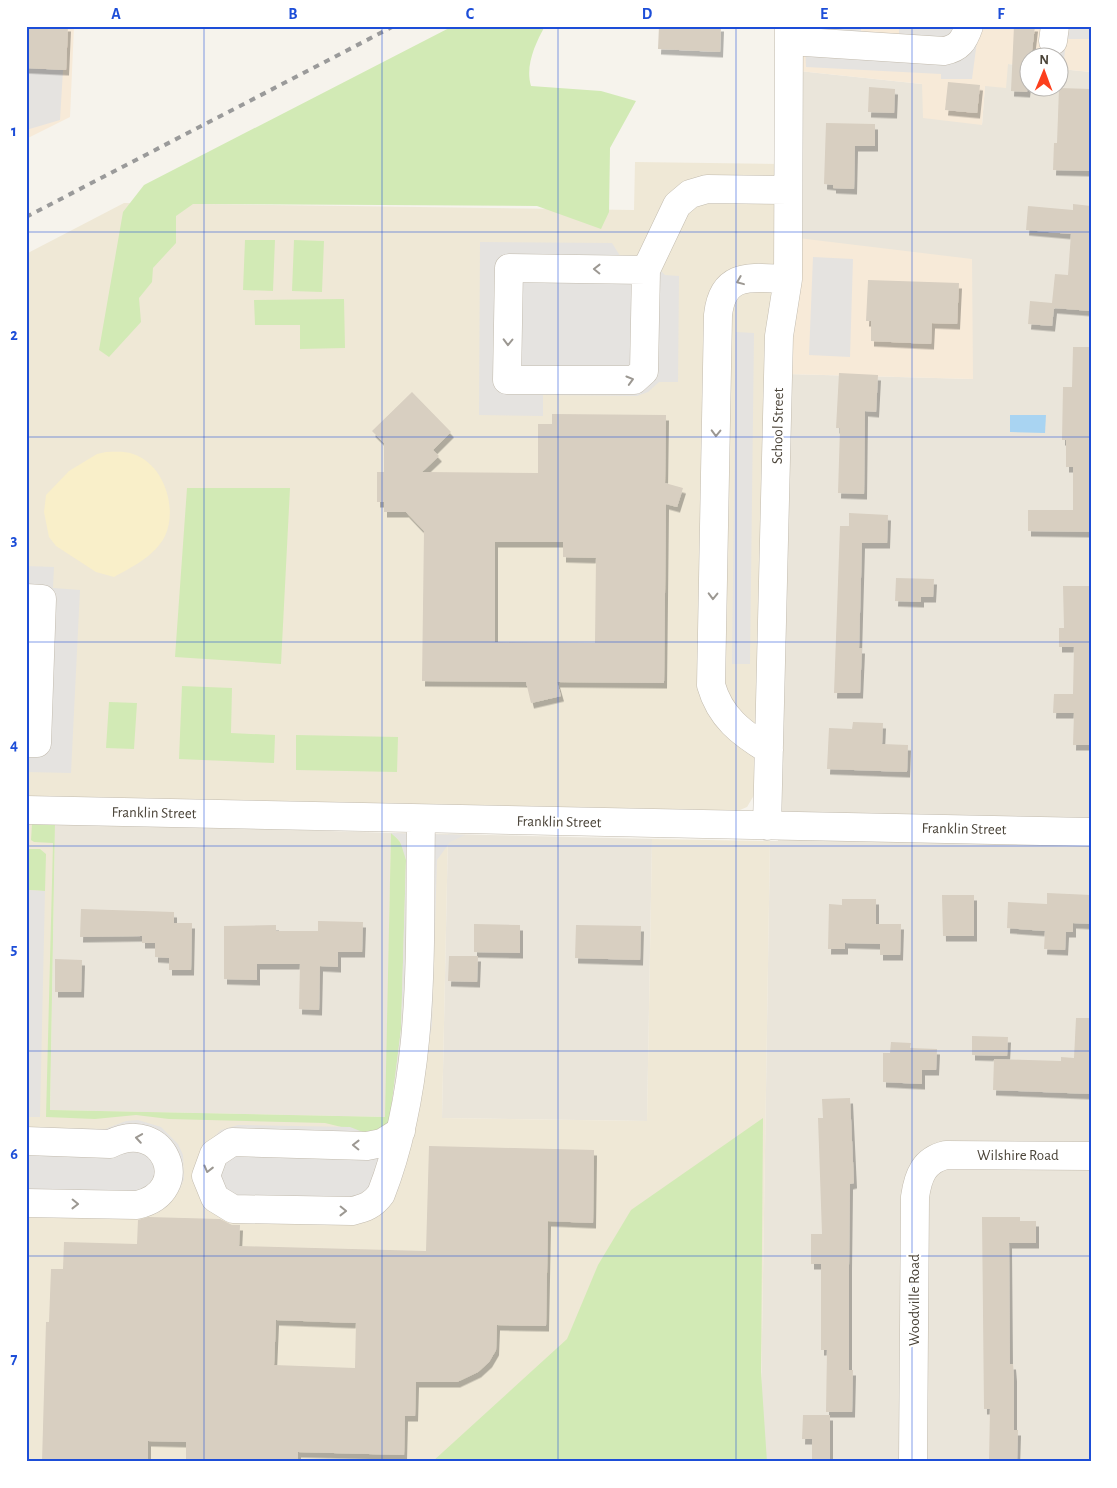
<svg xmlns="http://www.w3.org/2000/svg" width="1117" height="1488" viewBox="0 0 1117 1488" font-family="'Alegreya Sans',sans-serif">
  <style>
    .residential { fill: #eae5da }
    .commercial { fill: #f7ead8 }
    .education { fill: #efe8d6 }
    .green { fill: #d2eab5 }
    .sand { fill: #f9efc9 }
    .parking { fill: #e5e3e0 }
    .water { fill: #a9d4f2 }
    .building { fill: #d8cfc1; fill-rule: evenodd; filter: url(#shadow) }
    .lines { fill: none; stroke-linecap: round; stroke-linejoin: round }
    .minor-casing { stroke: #c2bbae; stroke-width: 29 }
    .minor { stroke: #fff; stroke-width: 28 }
    .rail { stroke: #9a9a9a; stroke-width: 4; stroke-dasharray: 6 6; stroke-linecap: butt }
    .oneway { stroke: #9c9892 }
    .grid { fill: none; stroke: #1d4ed8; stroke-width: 1; stroke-opacity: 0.55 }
    .labels { text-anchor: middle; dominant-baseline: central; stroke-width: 4.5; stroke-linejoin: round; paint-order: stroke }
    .street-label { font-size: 15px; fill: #4b4439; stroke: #fff }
    .neatline { fill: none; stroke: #1d4ed8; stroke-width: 2 }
    .grid-label { font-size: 16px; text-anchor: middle; font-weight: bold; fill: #1d4ed8 }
  </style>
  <defs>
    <filter id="shadow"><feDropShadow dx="3" dy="5.5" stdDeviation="0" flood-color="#0004"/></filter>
  </defs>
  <rect width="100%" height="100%" fill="#f6f3ec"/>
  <path class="residential" d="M1008,64l21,2 1,22h30v-19l31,3v1390h-331l10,-621h8l8,-467 187,5 -175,-141 1,-167 123,13 60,41 3,-39z
    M55,822l336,11 -5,284 -336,-7z
    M448,834l204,5 -5,282 -205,-3z"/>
  <path class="commercial" d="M26,26h48l-4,91 -44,22z
    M800,26h291v46l-31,-3v-11h-30l-1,8 -21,-2 -2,24 -21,-2 -3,39 -59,-7 -1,-34 -123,-13z
    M798,238l174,21 1,120 -187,-5z"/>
  <path class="education" d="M635,162l145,2 -3,115 -12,56 -9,457 -9,15 -14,6 -707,-16v-543l98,-51 510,7z
    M26,821l29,1 -5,288 335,7 6,-284 57,1 -6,284 205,3 5,-282 118,2 -10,621h-734z"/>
  <path class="green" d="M453,26h92c-10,18 -20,40 -14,60l70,5 35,10 -26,47 -1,64 -8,17 -64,-23 -344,-2 -17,12v27l-23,25 -1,14 -13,16 2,24 -32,35 -10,-7 24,-138 21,-27z
    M245,240h30l-2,51 -30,-1z
    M294,240l30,1 -2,51 -30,-1z
    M344,299l1,49 -45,1v-24h-45l-1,-25z
    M187,488h103l-9,176 -106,-7z
    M182,686l50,2 -1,45 44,2 -1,28 -95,-4z
    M109,702l28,1 -3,46 -28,-1z
    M296,735l102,2 -1,35 -101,-2z
    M55,822l-5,288 335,7 6,-284c9,7 14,15 15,27l-5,169 -12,97 -7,7 -20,-1 -37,-9 -156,-4 -33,-4 -41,4 -49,-2 7,-274 -19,-1 -3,-2 1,-16z
    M26,849h14l6,5 -1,37 -19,-1z
    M763,1118l-2,254 6,90h-335l135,-123 31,-74 33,-55z"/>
  <path class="sand" d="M106,452c9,0 19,-1 27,2 31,10 45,54 32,82 -10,20 -33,31 -51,41l-18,-5 -40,-26 -7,-9 -5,-25 2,-17 23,-24 28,-17z"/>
  <path class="parking" d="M804,26h57v5l38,6v-11h80l-7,53h-31v-5l-135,-7z
    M1042,26h49v13h-25l-2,21h-4v-2h-20z
    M26,68l37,2 -3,50 -34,10z
    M480,242l132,1 10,16 39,12 4,4 14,1 -1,106h-19l-11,10 -11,4 -94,-1v21l-64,-1z
    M813,257l40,2 -3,98 -41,-2z
    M736,332l18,1 -4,331h-18z
    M26,566l28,1 -1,21 27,2 -9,183 -45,-1z
    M391,833l74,2 -15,7 -13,18 -5,165 -26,140 -8,25 -10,18 -18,12 -10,3 -125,-3 -28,-76 14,-14 17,-5 112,2 18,7 21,-8 12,-97 5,-169 -6,-19z
    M26,890l19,1 -5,226h-14z
    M138,1120l23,7 17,17 5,11 1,24 -4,10 -14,18 -9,6 -23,5 -108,-3v-88l79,2 21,-8z"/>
  <path class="water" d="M1010,415h36l-1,18 -35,-1z"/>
  <path class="building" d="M26,26h42l-2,44 -40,-2z
    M659,26h62l-1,26 -62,-3z
    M1014,26h21l-8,66 -16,-1z
    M948,82l32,3 -3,28 -32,-3z
    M869,87l26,2 -1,24 -26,-1z
    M1059,88l32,1v82l-38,-1 1,-27h3z
    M826,123l49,1v22h-20l-1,43 -21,-1v-3l-9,-1z
    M1073,204l18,2v105l-37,-3 -2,18 -24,-2 2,-23 22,2 3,-29 13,1 3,-41 -45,-4 2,-24 45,4z
    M868,280l91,3 -2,41 -25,-1 -1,21 -60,-3v-20h-5z
    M1073,347h18v185l-63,-1v-21h45v-43h-7v-27h-4l1,-53h9z
    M839,373l39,2 -2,37 -11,-1 -1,83 -26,-1 2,-65h-4z
    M412,392l39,40 -18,18 6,6 -17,16 116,1v-49h14v-10l114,1 -1,68 18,5 -6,19 -11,-3 -2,179 -107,-1 4,14 -30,7 -5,-21 -104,-1 2,-150 -18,-19h-22v-10h-7v-30h7v-29l-12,-12zM495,542h68v15l33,1 -1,85 -100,-1z
    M849,513l39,2 -1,28h-25l-3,105h3l-2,45h-26l6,-167h9z
    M896,578l38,1 -1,18h-12v5l-26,-1z
    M1063,586h28v159h-18l1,-32h-21l1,-19h19l1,-47h-15v-19h5z
    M853,722l30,1 -1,21 26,1 -1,27 -80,-3 2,-41 23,1z
    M1047,893l44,2v29l-18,-1v9h-7l-1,18 -21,-1 1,-18 -38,-3 1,-26 39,2z
    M942,895h32v41h-31z
    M842,899h34v25h25l-1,31h-20v-11l-35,-1v6h-17l1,-45 13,1z
    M81,909l93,3v11h18l-1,47h-22v-12l-14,-1v-14h-13v-7l-62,1z
    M318,921l45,1 -1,30h-24v15l-18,-1 -1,44 -20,-1 1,-45h-43v16l-33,-1v-53l52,-1v6h42z
    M474,924l46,1v28l-46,-1z
    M576,925l65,1 -1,34 -65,-2z
    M449,956h29l-1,26 -29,-1z
    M55,959l27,1 -1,32h-26z
    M1076,1018h15v76l-98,-4 1,-31 67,2v-4l13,1z
    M972,1036l36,1 -1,19 -35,-1z
    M891,1042l20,1 -1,5 27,1 -1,21h-14v14l-39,-2v-29h7z
    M850,1098l4,85 -4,1 -1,81v105h4l-1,42h-26l1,-62h-6v-86h-10v-30h11l-4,-116h5l-1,-19z
    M429,1146l165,4 -1,73 -45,-2 -2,105 -49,-1 -1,25 -7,12 -11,10 -21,10h-41l-1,34h-10l-1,39 -106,-3v10h-112v-20l-38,-1v21h-106l4,-140h3l2,-53h12l1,-27 73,2 1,-24 10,-3 72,2 12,6h8l-1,21 187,5zM276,1320l80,3 -1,45 -81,-3z
    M982,1217h38v4h16v22h-27l1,121h3l1,12v54h4l-1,32h-28l1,-53h-6z
    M803,1415h27v47h-18v-23h-10z"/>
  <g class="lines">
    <g class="minor-casing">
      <path id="minor" d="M789,41l155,10c15,-3 20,-10 25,-25
        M1053,41l2,-15
        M646,270l-137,-2 -2,112h127l10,-9 2,-101 31,-65 13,-11 17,-5 81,1
        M26,598l16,1 -5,144h-11
        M769,750c-28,-17 -49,-33 -58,-65l7,-370c5,-45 35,-37 70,-36
        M26,810l1065,22
        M767,826l12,-490 9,-57 1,-253
        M401,1131l-19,12 -15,3 -135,-4 -18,12 -8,22 9,22 18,11 119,2c13,-3 21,-6 29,-17 46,-118 38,-251 40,-375
        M26,1141l84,3c54,-28 86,47 27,61l-111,-2
        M913,1462l2,-265c3,-21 9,-37 31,-42l145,1"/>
    </g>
    <use href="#minor" class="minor"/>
    <path class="rail" d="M26,217l368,-191"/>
  </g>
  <defs><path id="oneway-chevron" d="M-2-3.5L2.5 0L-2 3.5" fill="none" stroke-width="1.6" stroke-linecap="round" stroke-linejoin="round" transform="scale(1.25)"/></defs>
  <g class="oneway">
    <use href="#oneway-chevron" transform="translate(597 269) rotate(-179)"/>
    <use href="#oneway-chevron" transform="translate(740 281) rotate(158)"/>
    <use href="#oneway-chevron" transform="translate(508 342) rotate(91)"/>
    <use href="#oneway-chevron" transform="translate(630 380) rotate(-16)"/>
    <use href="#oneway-chevron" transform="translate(716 433) rotate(91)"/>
    <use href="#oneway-chevron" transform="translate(713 596) rotate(91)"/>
    <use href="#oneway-chevron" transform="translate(139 1138) rotate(-171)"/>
    <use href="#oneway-chevron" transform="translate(356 1145) rotate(-179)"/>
    <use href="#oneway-chevron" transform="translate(208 1169) rotate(104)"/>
    <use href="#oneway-chevron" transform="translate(75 1204) rotate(1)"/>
    <use href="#oneway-chevron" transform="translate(343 1211) rotate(1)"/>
  </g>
  <path class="grid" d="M204,26v1436M382,26v1436M558,26v1436M736,26v1436M912,26v1436M26,232h1065M26,437h1065M26,642h1065M26,846h1065M26,1051h1065M26,1256h1065"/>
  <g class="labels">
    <g class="street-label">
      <text transform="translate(778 426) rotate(-89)">School Street</text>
      <text transform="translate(154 813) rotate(1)">Franklin Street</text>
      <text transform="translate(559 822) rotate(1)">Franklin Street</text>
      <text transform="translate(964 829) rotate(1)">Franklin Street</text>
      <text x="1018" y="1155">Wilshire Road</text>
      <text transform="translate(914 1300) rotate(-90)">Woodville Road</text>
    </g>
  </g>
  <rect width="1117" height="1488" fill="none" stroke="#ffffff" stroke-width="55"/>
  <g transform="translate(1044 72) rotate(1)"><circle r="24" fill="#ffffff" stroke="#b7b4b0"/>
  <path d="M0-4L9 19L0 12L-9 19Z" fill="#fc3f1d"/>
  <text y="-8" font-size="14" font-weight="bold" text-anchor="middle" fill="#4b4439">N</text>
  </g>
  <rect x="28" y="28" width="1062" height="1432" class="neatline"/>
  <g class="grid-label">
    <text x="116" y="19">A</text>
    <text x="293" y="19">B</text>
    <text x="470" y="19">C</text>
    <text x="647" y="19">D</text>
    <text x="824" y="19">E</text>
    <text x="1001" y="19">F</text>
    <text x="14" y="136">1</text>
    <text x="14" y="340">2</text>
    <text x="14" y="545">3</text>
    <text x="14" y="750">4</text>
    <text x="14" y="954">5</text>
    <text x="14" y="1159">6</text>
    <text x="14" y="1364">7</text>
  </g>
</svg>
